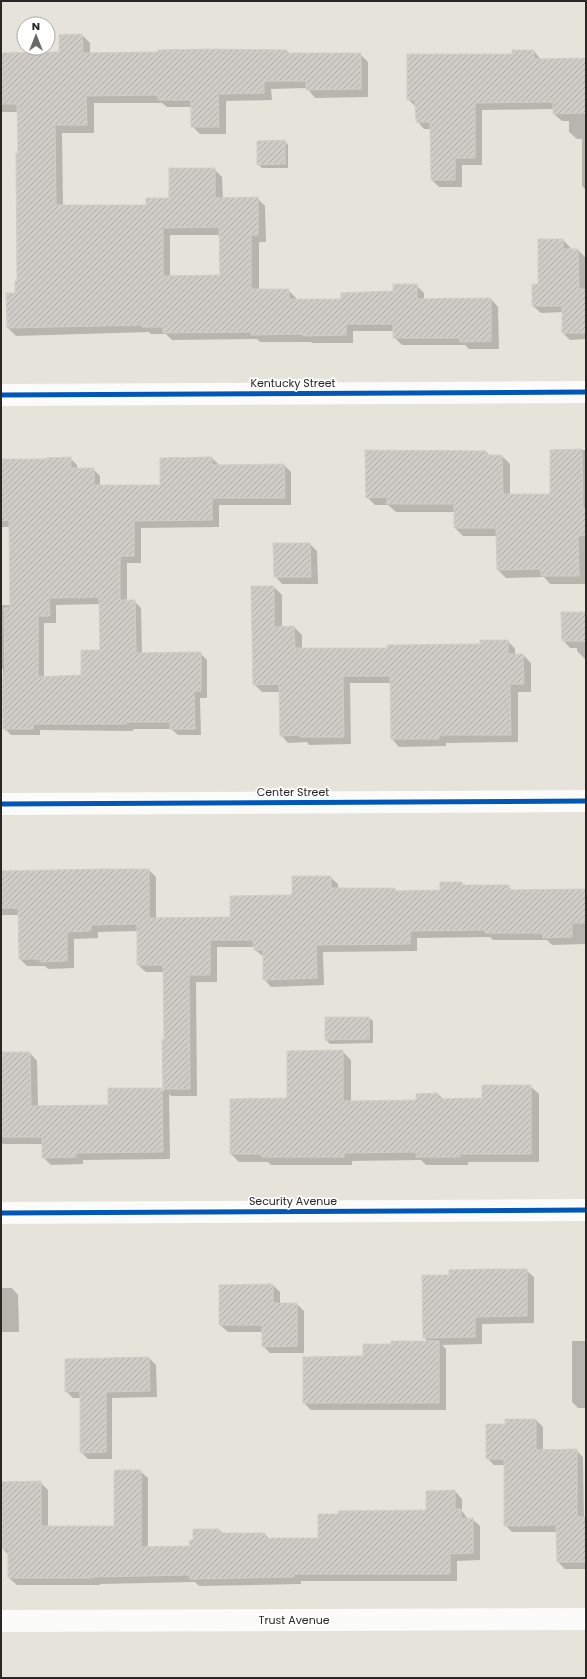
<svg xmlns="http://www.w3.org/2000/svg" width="587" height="1679" viewBox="0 0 587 1679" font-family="Poppins,sans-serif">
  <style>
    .shadow { fill: #0003; fill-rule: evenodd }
    .building { fill: url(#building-hatch); stroke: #d1cec7; fill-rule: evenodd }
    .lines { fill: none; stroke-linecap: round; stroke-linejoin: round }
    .minor { stroke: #fbfbfa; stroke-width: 22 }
    .cycleway-casing { stroke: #fff; stroke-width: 8 }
    .cycleway { stroke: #0057b8; stroke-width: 5 }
    .labels { text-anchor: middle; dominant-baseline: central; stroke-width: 3.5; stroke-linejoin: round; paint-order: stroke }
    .street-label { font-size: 11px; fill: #272727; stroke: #fff }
  </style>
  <defs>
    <pattern id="building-hatch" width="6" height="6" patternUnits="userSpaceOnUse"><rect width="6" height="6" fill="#cfccc7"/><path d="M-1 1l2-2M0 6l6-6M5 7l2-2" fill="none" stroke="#b2afab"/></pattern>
  </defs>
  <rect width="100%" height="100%" fill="#e6e3db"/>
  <path class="shadow" d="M82,35l8,8v11l197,-3 3,3h70l8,8v35l-53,1 -8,-10 -36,1 1,11 -46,1v33h-26l-8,-8v-19h-25l-5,-4h-68v30h-32l1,73h84l23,-7 44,-30 8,8 1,22 34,-1 8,8 1,36h-7v48h29l8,8v2h46l52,-8 22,-7 8,8v7l67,-1 7,8 1,42h-30l-4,-4h-63l-8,-8v-6h-41v12h-41l-1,-1h-51l-3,-3 -85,1 -6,-6h-15l-2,-2 -133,4 -8,-8 10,-46v-170h-17v-58l59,-1zM170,235h51v41l-51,1z
    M534,51l7,9 45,-1v131l-4,-4v-47h-5l-8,-7v-11h-7l-8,-7v-5l-72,1v55h-20v22h-23l-7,-7 -1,-51h-7l-7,-8 -1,-14 -8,-8 105,-44z
    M285,141l3,4v23h-26l-4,-4z
    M563,240l7,7v3h8l7,7 1,82 -16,1 -7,-7v-21l-22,1 -8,-7 6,-21z
    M551,450h35v134h-36l-6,-7 -38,1 -8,-8 -1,-34h-34l-8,-8v-16h-59l-8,-7h-13l-8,-8 -1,-46 120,1 5,4h11l8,8v31h41z
    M70,458l7,7v4h16l7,7v10h61l51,-28 7,7h65l7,7v33h-72v22l-78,1v35h-14v38h7l7,7 1,46 58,-1 7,7v38h-7l1,37h-23l-7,-6h-38v2l-93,-1v5h-29l-7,-7 -1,-59h-2v-64h10l-1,-78h-9v-67zM101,604v47l-19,25 -38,2v-55h12v-18z
    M310,544l7,7 1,33h-36l-7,-8z
    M252,587h22l8,8v32h12l8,8v14h86l93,-4 27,-4 7,8v6h8l8,8v29h-13v50l-72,1v3l-47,1 -7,-8 -1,-56h-41l1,61 -42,1 -2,-3 -19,1 -7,-8 -1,-43h-18l-8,-8z
    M586,613v46h-1l-8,-8v-3h-7l-7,-8z
    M149,870l7,7v42l75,-1 62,-22 37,-19 8,7v5h57l2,3 44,-1 20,-8 4,3h43l5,5 73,-1v54l-34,1 -5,-5h-54l-3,-3 -73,1v13l-94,1 1,33 -53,2 -7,-8v-22l-9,-7v-3h-38v35h-21l1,114h-26l-2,-2 1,65 -87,1v4l-32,1 -8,-8v-13h-40l-2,-2v-89h29l7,8 1,46 71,-1 52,-17 3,2v-119h-18l-8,-7v-34l-40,1v6l-24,1v29l-26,1 -3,-3h-18l-7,-7 -1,-44h-18v-43z
    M326,1018h43l4,3v22l-43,1 -4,-4z
    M342,1051l9,9v42l66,-1 21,-7 6,6 39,-1 47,-13 9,8v68h-71v3h-42l-5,-5 -69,1v4h-81l-3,-3h-29l-8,-8v-54l57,-1z
    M526,1270l8,7v46l-52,1v20l-40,1 4,4v61h-135l-7,-7 60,-46 28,-12 36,-3 -4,-5 26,-61z
    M273,1285l7,7v12h17l7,7v42h-34l-7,-7v-14h-35l-8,-7z
    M1,1288h11l6,7 1,37h-18z
    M572,1341h14v67h-8l-6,-6z
    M149,1358l7,7 1,32 -45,1v61h-24l-7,-7v-54h-8l-7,-7z
    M536,1420l7,7v24l33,-1 7,7 1,61h2v51h-21l-7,-7 -1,-30h-45l-7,-7v-60h-11l-7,-7 19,-33z
    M140,1471l8,7v69h43l3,-6v-11h25l5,4h41l4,5h50l108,-28 28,-20 7,8v12l6,8h4l8,7v34l-23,1v20h-156v3l-102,2 -4,-4 -95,2v1h-83l-8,-7v-23l-7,-7v-65l38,-1 8,8v37h67z"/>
  <path class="building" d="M82,34l1,19 75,-1v-2l51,-1 78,1v3h74v36l-55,1v-9h-42v12l-46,1 1,33h-28v-27h-33v-5l-72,1 1,29h-32l1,80h90v-7h23v-30h46v30l43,-1v38h-7v54h38v10h52v-6l52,-2v-7h24v15l74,-1v43l-31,1v-4h-67v-14h-47v11l-43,1v-2l-52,1v-3l-88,1v-6h-21v-2l-135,3 -1,-35h9v-12h2l-1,-128h2l-1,-49h-16v-51l58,-1v-17zM219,227l1,48 -57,1v-48z
    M512,50h22v9l52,-1v55l-33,1v-12l-78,1v55h-20v22h-24l-1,-58h-14l-1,-22h-8v-46h105z
    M285,140v24l-28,1v-24z
    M538,239h25v10h15l1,40h7v44h-24v-27h-30v-22h6z
    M582,449l1,60h3v26l-8,1 1,40h-38v-7l-44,1 -1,-42h-42v-24h-67v-7l-21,1 -1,-48 121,1v4h16l1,39h47v-44z
    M71,457v11h23v17h66v-27l52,-1v8l72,-1 1,34h-73v22l-78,1v35h-14v44h15l1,53 65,-1v39h-7l1,38h-25v-7h-44v2h-93v5h-30l-1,-52h3l-1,-69h6l-1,-88 -8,1v-62h45v-1zM99,597l1,53h-19v25l-43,2v-61h12l-1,-18z
    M273,543h37l1,34h-37z
    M251,586h23v41l20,-1 1,22h92v-3l93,-1v-4h28v14h15l1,30h-14l1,51h-72v4h-48l-1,-63h-47l1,61h-44v-2l-20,1 -1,-52 -26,1z
    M561,612h25v29h-24z
    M105,869h44v49l81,-1v-21l62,-1v-19h39v12h64v3l45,-1v-8h22v3h47v5l77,-1v34h-14v14l-29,1v-5h-58v-3l-75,1v13l-94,1 1,33 -54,2v-30h-9l-1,-10h-43v35h-21l1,114h-27l-1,-49h2l-1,-75h-26v-41l-46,1v6l-24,1v29l-27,1v-3h-21l-1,-51h-17v-37z
    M325,1017h44v22l-44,1z
    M343,1050v51l73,-1v-6l22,-1v6l44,-1v-13h49v69h-71v3h-44v-5l-72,1v4h-82v-3h-32v-55l57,-1v-47z
    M1,1052h29l1,54 77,-1v-17h54l1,64 -87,1v4l-34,1v-21h-41z
    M487,1269h40v47l-52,1v20l-52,1 -1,-63h27v-5z
    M273,1284v19h24v43l-35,1v-22h-43v-40z
    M391,1341h48v62h-136v-46l60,-1v-12h28z
    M149,1357l1,34 -44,1v60l-26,1v-62l-15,1v-33z
    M505,1419h31v31l41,-1v68h9v45h-29l-1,-37 -52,1v-67h-18v-35h19z
    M114,1470h27v77l49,-1 -1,-6h4v-11h26v4h46v5h53v-24h20v-3l88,-1v-19l29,-1v19h6v10l12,-1v35l-23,1v20h-156v3l-104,2v-4l-97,2v1h-85v-29h-5l-2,-67 40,-1v45h73z"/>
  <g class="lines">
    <path class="minor" d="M1,395l585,-3
      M1,804l585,-3
      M1,1213l585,-3
      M1,1621l585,-2"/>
    <g class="cycleway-casing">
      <path id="cycleway" d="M1,395l585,-3
        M1,804l585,-3
        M1,1213l585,-3"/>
    </g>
    <use href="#cycleway" class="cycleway"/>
  </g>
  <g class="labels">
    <g class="street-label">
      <text x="293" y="383">Kentucky Street</text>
      <text x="293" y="792">Center Street</text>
      <text x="293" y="1201">Security Avenue</text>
      <text x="294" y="1620">Trust Avenue</text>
    </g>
  </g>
  <rect width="587" height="1679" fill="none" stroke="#272727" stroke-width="4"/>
  <g transform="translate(36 36)"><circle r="19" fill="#ffffff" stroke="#a9a9a9"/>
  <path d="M0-3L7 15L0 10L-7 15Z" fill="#6a6966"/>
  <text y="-6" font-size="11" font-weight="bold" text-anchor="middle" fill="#272727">N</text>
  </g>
</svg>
